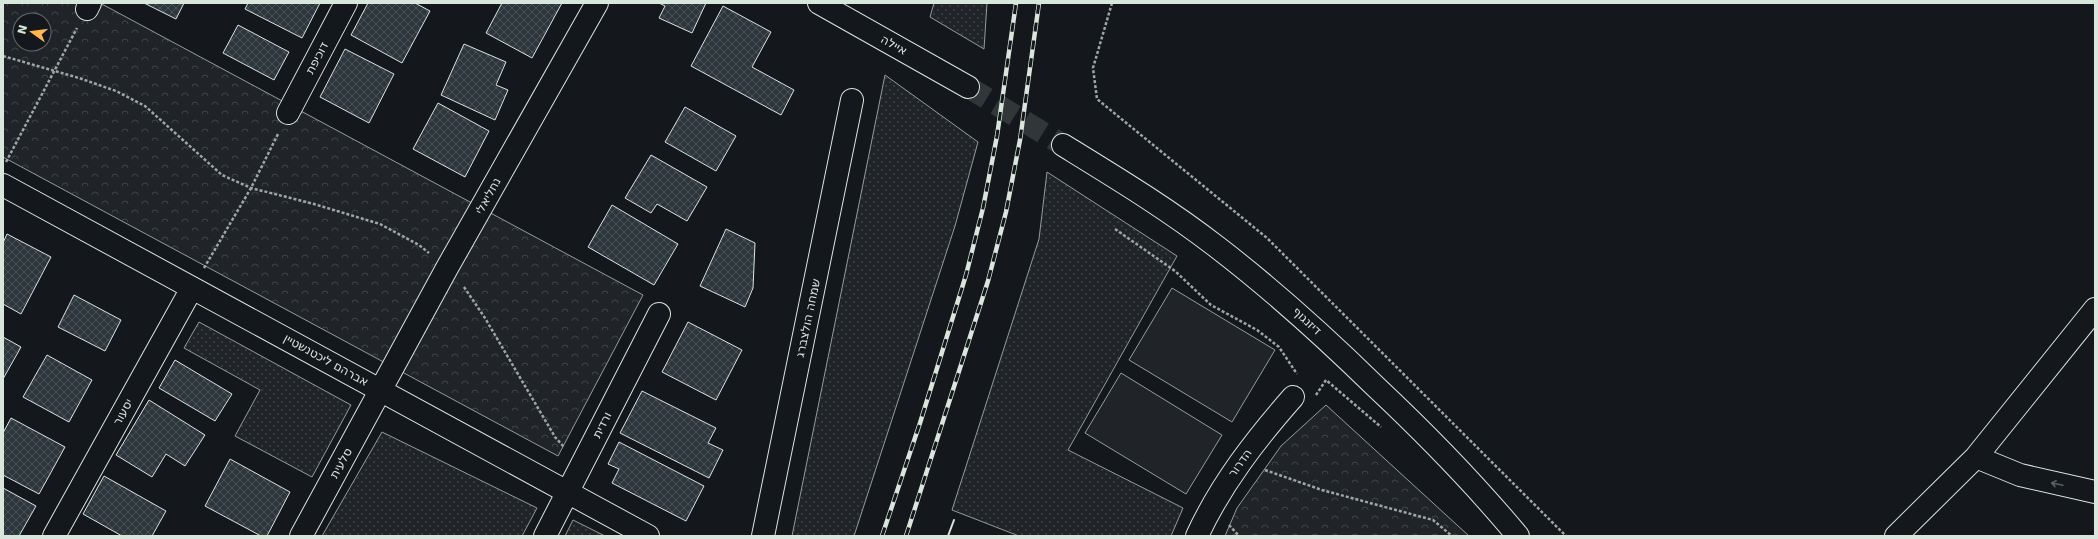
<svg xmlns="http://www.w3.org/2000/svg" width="2098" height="539" viewBox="0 0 2098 539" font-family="'DejaVu Sans',Heebo,sans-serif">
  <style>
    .grass { fill: url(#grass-dots); stroke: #939e99 }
    .park { fill: url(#park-crowns); stroke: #939e99; fill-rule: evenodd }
    .garden { fill: #202428; stroke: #939e99 }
    .building { fill: url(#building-cross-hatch); stroke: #d8e6dc }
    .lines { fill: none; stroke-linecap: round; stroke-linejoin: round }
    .secondary-tunnel { stroke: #313739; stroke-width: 22; stroke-dasharray: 22 11; stroke-linecap: butt }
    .street-casing { stroke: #d8e6dc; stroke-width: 24 }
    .secondary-casing { stroke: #d8e6dc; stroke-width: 24 }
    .path { stroke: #9da8a2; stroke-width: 2.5; stroke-dasharray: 3 2; stroke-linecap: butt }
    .street { stroke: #14181c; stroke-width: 22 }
    .secondary { stroke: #14181c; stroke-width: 22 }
    .rail-casing { stroke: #d8e6dc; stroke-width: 4.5 }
    .rail { stroke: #14181c; stroke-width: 3; stroke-dasharray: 9; stroke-linecap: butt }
    .wall { stroke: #d8e6dc; stroke-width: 2 }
    .oneway { stroke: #59605f }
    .labels { text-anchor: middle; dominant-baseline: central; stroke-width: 3; stroke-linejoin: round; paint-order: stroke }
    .street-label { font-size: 12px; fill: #d8e6dc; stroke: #14181c }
  </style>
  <defs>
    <pattern id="grass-dots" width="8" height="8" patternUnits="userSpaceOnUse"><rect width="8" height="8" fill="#202428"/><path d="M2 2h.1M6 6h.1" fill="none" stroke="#404447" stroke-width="1.8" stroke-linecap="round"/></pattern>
    <pattern id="park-crowns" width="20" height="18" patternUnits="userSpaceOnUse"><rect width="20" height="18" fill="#202428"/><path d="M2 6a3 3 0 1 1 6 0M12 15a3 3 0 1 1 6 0" fill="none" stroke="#404447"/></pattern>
    <pattern id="building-cross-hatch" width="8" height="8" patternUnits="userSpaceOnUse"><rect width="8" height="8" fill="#2c363c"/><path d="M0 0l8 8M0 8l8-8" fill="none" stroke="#4a5358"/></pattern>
  </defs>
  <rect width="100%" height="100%" fill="#14181c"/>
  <path class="grass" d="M934,3h53l-3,46 -54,-32z
    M885,75l93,67 -23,84 -101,310h-62z
    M1047,172l130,84 -109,194 115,58 -12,28h-152l-67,-26 87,-271z
    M199,322l152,83 -39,72 -77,-41 25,-46 -76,-42z
    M382,432l155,76 -15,28h-200z
    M573,520l32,16h-40z"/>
  <path class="park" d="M3,3h97l543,292 -85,161 -555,-299zM20,20h24v24h-24z
    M1326,405l143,131h-244l12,-28 44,-62z"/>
  <path class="garden" d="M1172,288l103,62 -43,72 -103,-62z
    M1121,373l101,62 -36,59 -101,-61z"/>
  <path class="building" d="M144,3h40l-8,16z
    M248,3h72l-18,35 -57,-29z
    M368,3h47l15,8 -28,52 -51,-28z
    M502,3h60l-30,55 -46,-25z
    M659,3h47l-14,30 -33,-15 6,-12z
    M723,6l48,26 -19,35 42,23 -13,25 -90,-49z
    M238,25l51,27 -15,28 -51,-27z
    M464,44l42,18 -10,23 12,5 -13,30 -54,-25z
    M345,49l49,25 -25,49 -49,-26z
    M438,103l51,28 -24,46 -52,-28z
    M685,107l51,29 -20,35 -51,-29z
    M651,155l56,32 -20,34 -30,-17 -6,9 -26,-15z
    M612,205l66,39 -24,41 -66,-38z
    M726,229l29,14 -2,45 -8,19 -45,-21z
    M7,234l44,23 -30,57 -18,-10v-61z
    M74,295l47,25 -16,31 -47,-24z
    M688,322l54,28 -26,50 -54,-28z
    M3,337l18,10 -18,32z
    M47,355l45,25 -23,42 -46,-25z
    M175,360l57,34 -17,27 -56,-33z
    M642,391l74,37 -8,15 15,7 -14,28 -89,-45z
    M149,400l56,35 -20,31 -19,-12 -14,23 -36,-22z
    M11,418l54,29 -26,47 -36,-19v-42z
    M619,442l85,44 -18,35 -74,-38 7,-14 -11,-5z
    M230,459l60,33 -23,44h-6l-56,-30z
    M104,476l62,35 -14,25h-30l-39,-22z
    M3,488l33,18 -17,30h-16z"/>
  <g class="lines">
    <path class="secondary-tunnel" d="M968,87l95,58"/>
    <g class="street-casing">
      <path id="street" d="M87,9l3,-6
        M288,113l58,-110
        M3,185l645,351
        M1976,457l44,18 75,17
        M54,536l138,-248
        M301,536l146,-268 150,-265
        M545,536l114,-222
        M763,536l89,-436
        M1197,536c24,-52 59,-97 96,-139
        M1896,536l80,-79 119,-148"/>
    </g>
    <g class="secondary-casing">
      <path id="secondary" d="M819,3l149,84
        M1063,145c52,32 105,64 154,102 56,43 108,90 159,140 50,47 98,96 142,149"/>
    </g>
    <path class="path" d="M1112,3l-19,65 4,31 170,139 299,298
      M3,56l76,22 37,13 29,15 77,69 29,13 63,16 66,20 39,21 10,8
      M6,162l71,-134
      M1115,229l60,42 36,34 46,25 22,17 18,27
      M204,268l47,-80 27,-54
      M464,287l21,31 70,119 9,10
      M1316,395l10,-15 55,47
      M1265,470l57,20 111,30 19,16
      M1229,525l10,11"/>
    <use href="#street" class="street"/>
    <use href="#secondary" class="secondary"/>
    <g class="rail-casing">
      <path id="rail" d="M882,536l38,-113 46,-148 17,-67 14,-72 19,-133
        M906,536l82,-255 18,-69 14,-72 19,-137"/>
    </g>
    <use href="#rail" class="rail"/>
    <path class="wall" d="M948,536l6,-16"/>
  </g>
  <defs><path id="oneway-shaft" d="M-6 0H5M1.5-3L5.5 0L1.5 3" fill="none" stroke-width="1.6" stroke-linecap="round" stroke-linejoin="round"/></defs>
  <use class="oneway" href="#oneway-shaft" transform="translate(2057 484) rotate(-168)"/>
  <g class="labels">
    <g class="street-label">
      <text transform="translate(894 45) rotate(29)">איילה</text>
      <text transform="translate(317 58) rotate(-62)">דוכיפת</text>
      <text transform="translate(488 196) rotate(-61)">נחליאלי</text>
      <text transform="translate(808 318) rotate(-78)">שמחה הולצברג</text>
      <text transform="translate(1307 321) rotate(43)">דיזנגוף</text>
      <text transform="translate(326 360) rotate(29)">אברהם ליכטנשטיין</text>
      <text transform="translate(123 412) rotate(-61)">יסעור</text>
      <text transform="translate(602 425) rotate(-63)">ורדית</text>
      <text transform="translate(341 463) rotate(-61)">סלעית</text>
      <text transform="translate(1240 463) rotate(-55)">הדרור</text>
    </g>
  </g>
  <rect width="2098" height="539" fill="none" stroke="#d8e6dc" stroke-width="8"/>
  <g transform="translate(32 32) rotate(284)"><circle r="19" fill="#14181c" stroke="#626a69"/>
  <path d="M0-3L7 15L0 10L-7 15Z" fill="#ffb74d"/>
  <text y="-6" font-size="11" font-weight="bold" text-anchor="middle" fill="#d8e6dc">N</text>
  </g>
</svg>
